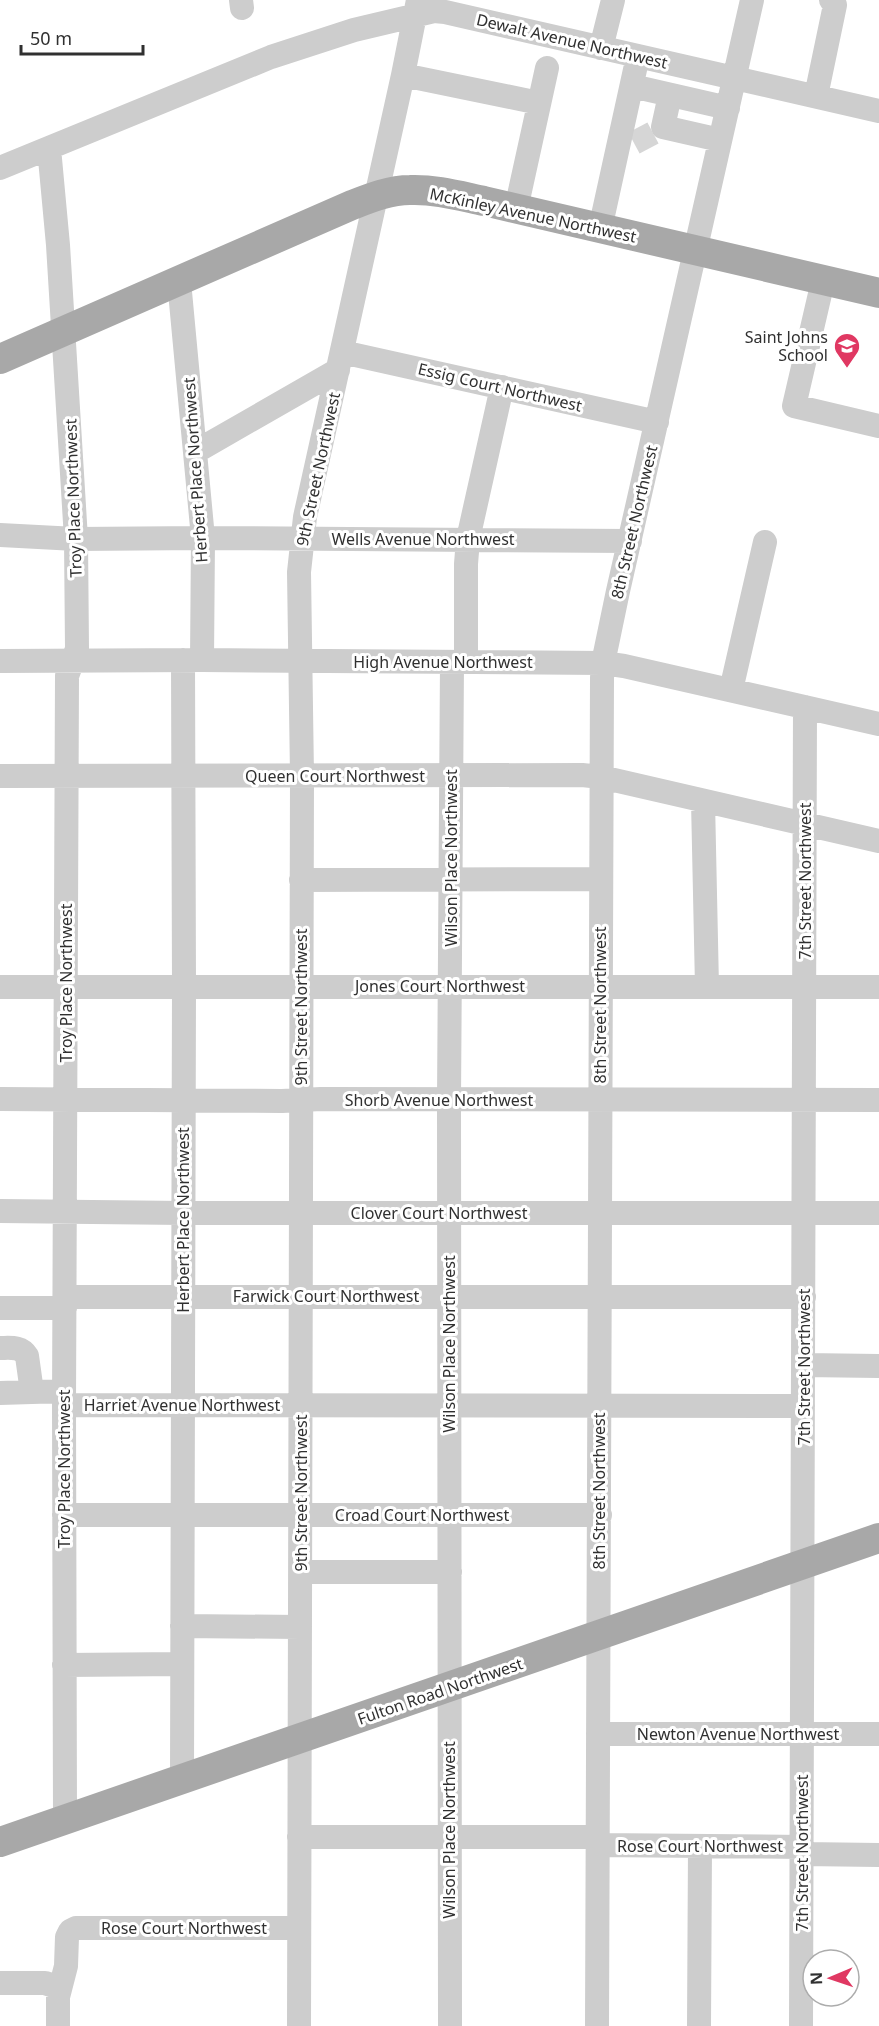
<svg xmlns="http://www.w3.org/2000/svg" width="879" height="2026" viewBox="0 0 879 2026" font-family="'Noto Sans',sans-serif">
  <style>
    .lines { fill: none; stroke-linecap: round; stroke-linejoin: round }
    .minor-tunnel { stroke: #d6d6d6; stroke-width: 24; stroke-dasharray: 24 12; stroke-linecap: butt }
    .minor { stroke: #cdcdcd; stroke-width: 24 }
    .major { stroke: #a8a8a8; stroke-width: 30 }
    .labels { text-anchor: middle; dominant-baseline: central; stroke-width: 6; stroke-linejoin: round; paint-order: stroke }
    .street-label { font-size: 16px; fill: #303030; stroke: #fff }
    .poi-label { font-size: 16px; fill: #303030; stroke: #fff; text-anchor: end }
  </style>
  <rect width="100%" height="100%" fill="#fff"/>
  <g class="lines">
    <path class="minor-tunnel" d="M634,143l19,-10"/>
    <path class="minor" d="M241,0l1,8
      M601,48l12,-48
      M403,75l136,28
      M632,86l96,22
      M670,95l-7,32 57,13
      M816,96l19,-91 -4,-5
      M49,148l9,97 18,294 1,110 -10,27 -3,729 1,415
      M0,168l271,-111 83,-27 80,-19 11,1 434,99
      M516,209l31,-141
      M600,229l38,-173
      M179,281l24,257 -1,122
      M823,281l-29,125 85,20
      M342,352l315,70
      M195,452l143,-82
      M0,535l76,4 127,-1 427,3
      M0,661l202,-1 401,3 21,3 255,58
      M466,662v-98l2,-25 34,-152
      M731,690l34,-148
      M0,776l582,-1 19,2 278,64
      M703,801l4,186
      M301,880l300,-1
      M0,987h879
      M0,1099l282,2 39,-2 558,1
      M0,1211l184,2h695
      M65,1297h739
      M0,1308h65
      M0,1348c10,0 21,-2 27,8l5,36 32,-1
      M804,1365l75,1
      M0,1393l32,-1
      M64,1405l739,1
      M64,1515h536
      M301,1572h149
      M182,1626l118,1
      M64,1665l118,-1
      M598,1734h281
      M182,1780l2,-793 -1,-327
      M299,1837h299
      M598,1845l205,2
      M803,1854l76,1
      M0,1983h45l15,5
      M58,2026v-29l8,-31 1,-29 3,-6 6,-3h223
      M299,2026l3,-1251 -3,-203 6,-55 98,-442 15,-75
      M450,2026l-1,-926 3,-438
      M597,2026l5,-1348 1,-15 15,-72 134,-591
      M699,2026l1,-180
      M801,2026l4,-1319"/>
    <path class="major" d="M0,359l352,-154c18,-7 38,-15 58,-15 25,-1 50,6 74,11l395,92
      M0,1842l879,-304"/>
  </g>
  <defs>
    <g id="school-pin" transform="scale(1.35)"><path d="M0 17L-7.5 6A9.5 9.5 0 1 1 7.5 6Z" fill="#e03862" stroke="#fff"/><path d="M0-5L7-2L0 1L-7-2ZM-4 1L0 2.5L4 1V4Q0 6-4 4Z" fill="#fff"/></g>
  </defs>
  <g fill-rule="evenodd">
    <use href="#school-pin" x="847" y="346"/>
  </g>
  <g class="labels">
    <g class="street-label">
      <text transform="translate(572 41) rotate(13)">Dewalt Avenue Northwest</text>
      <text transform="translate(533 215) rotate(12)">McKinley Avenue Northwest</text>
      <text transform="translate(500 387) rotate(13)">Essig Court Northwest</text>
      <text transform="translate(318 469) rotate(-78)">9th Street Northwest</text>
      <text transform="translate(195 470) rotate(-94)">Herbert Place Northwest</text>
      <text transform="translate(73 498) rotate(-92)">Troy Place Northwest</text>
      <text transform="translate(634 522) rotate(-77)">8th Street Northwest</text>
      <text x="423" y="539">Wells Avenue Northwest</text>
      <text x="443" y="662">High Avenue Northwest</text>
      <text x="335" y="776">Queen Court Northwest</text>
      <text transform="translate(451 858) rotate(-90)">Wilson Place Northwest</text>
      <text transform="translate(805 881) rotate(-90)">7th Street Northwest</text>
      <text transform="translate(66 983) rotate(-90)">Troy Place Northwest</text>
      <text x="440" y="986">Jones Court Northwest</text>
      <text transform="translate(600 1005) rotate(-90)">8th Street Northwest</text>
      <text transform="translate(301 1007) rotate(-90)">9th Street Northwest</text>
      <text x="439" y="1100">Shorb Avenue Northwest</text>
      <text x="439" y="1213">Clover Court Northwest</text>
      <text transform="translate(183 1220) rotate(-90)">Herbert Place Northwest</text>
      <text x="326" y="1296">Farwick Court Northwest</text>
      <text transform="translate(449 1344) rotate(-90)">Wilson Place Northwest</text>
      <text transform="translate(804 1367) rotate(-90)">7th Street Northwest</text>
      <text x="182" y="1405">Harriet Avenue Northwest</text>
      <text transform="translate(64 1469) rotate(-90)">Troy Place Northwest</text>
      <text transform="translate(599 1491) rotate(-90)">8th Street Northwest</text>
      <text transform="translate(301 1493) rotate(-90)">9th Street Northwest</text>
      <text x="422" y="1515">Croad Court Northwest</text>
      <text transform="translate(440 1691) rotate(-19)">Fulton Road Northwest</text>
      <text x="738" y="1734">Newton Avenue Northwest</text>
      <text transform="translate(449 1830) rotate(-90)">Wilson Place Northwest</text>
      <text x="700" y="1846">Rose Court Northwest</text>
      <text transform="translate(802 1853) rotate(-90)">7th Street Northwest</text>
      <text x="184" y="1928">Rose Court Northwest</text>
    </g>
    <g class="poi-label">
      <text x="828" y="337">Saint Johns<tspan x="828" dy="18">School</tspan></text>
    </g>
  </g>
  <g transform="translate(831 1978) rotate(268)"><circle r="28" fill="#ffffff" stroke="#acacac" stroke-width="1.5"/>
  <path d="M0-4.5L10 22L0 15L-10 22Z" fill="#e03862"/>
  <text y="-9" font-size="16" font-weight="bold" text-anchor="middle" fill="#303030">N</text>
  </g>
  <path d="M21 45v9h122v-9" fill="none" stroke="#303030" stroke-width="3"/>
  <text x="30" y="45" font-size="18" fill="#303030" stroke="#ffffff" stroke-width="4.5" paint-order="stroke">50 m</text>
</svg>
